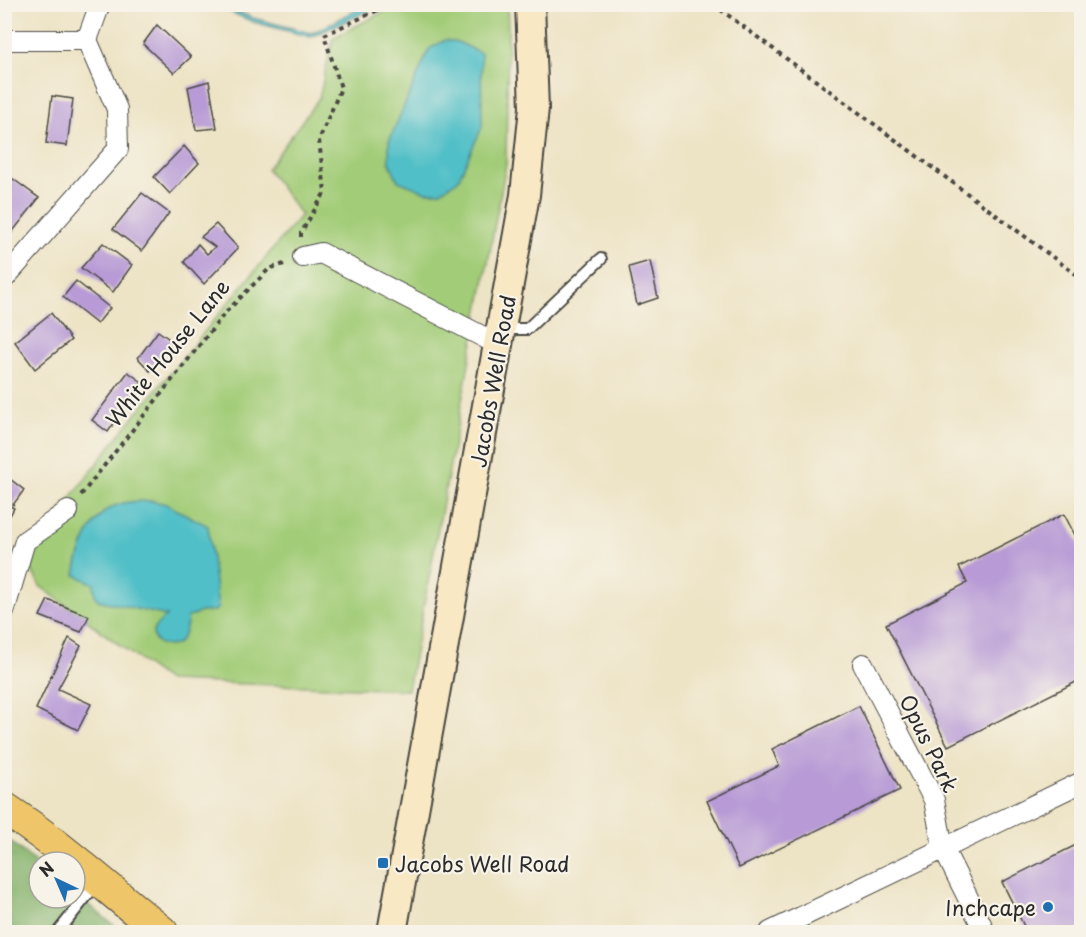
<svg xmlns="http://www.w3.org/2000/svg" width="1086" height="937" viewBox="0 0 1086 937" font-family="'Playpen Sans',sans-serif">
  <style>
    .green { fill: #a2cc77; stroke: #667c51; stroke-width: 1.5 }
    .forest { fill: #81b068; stroke: #566e4a; stroke-width: 1.5 }
    .water { fill: #51bfc7; stroke: #3e7579; stroke-width: 1.5 }
    .building { fill: #b89bd6 }
    .lines { fill: none; stroke-linecap: round; stroke-linejoin: round }
    .lane-casing { stroke: #484742; stroke-width: 14 }
    .street-casing { stroke: #484742; stroke-width: 22 }
    .secondary-casing { stroke: #484742; stroke-width: 32 }
    .primary-casing { stroke: #484742; stroke-width: 34 }
    .path { stroke: #484742; stroke-width: 4; stroke-dasharray: 4.5 4.5; stroke-linecap: butt }
    .lane { stroke: #fff; stroke-width: 10 }
    .street { stroke: #fff; stroke-width: 20 }
    .secondary { stroke: #f8e8c3; stroke-width: 28 }
    .primary { stroke: #eec569; stroke-width: 32 }
    .poi-dot { fill: #1f6fb2; stroke: #f7f3e8; stroke-width: 2 }
    .labels { text-anchor: middle; dominant-baseline: central; stroke-width: 4.5; stroke-linejoin: round; paint-order: stroke }
    .street-label { font-size: 21px; fill: #2b2b2b; stroke: #f7f3e8 }
    .poi-label { font-size: 21px; fill: #2b2b2b; stroke: #f7f3e8; text-anchor: start }
  </style>
  <rect width="100%" height="100%" fill="#f7f3e8"/>
  <filter id="ink" filterUnits="userSpaceOnUse"><feTurbulence type="fractalNoise" baseFrequency=".0167" numOctaves="2"/><feDisplacementMap in="SourceGraphic" scale="12" xChannelSelector="R" yChannelSelector="G"/><feConvolveMatrix kernelMatrix="1 2 1 2 8 2 1 2 1" color-interpolation-filters="sRGB"/></filter>
  <filter id="wash" filterUnits="userSpaceOnUse"><feTurbulence type="fractalNoise" baseFrequency=".008" numOctaves="4" result="noise"/><feDisplacementMap in="SourceGraphic" scale="24" xChannelSelector="R" yChannelSelector="G"/><feGaussianBlur stdDeviation="1.35" result="paint"/><feColorMatrix in="noise" values="0 0 0 0 0 0 0 0 0 0 0 0 0 0 0 0 0 1.4 0 .05"/><feComposite in="paint" operator="in"/></filter>
  <g filter="url(#wash)">
    <rect width="100%" height="100%" fill="#ede3c5"/>
    <path class="green" d="M396,5h111l1,22 -2,138 -98,525 -240,-9 -128,-95 -15,-29 98,-127 178,-215 -34,-46 52,-71 14,-60z"/>
    <path class="forest" d="M4,840l7,2 28,23v33h36v-4l47,38h-117z"/>
    <path class="water" d="M215,5h8l30,13 58,15c24,-8 45,-29 70,-28l-70,32 -58,-15z
      M445,40l13,2 23,11 1,74 -24,53 -18,12h-14l-28,-11 -9,-20v-20l40,-92z
      M153,501l13,3 42,22 10,81 -3,4 -14,1 -13,5c-2,9 -2,19 -10,26 -11,9 -43,-5 -11,-27l-69,-16 -3,-4 -1,-12 -19,-9c3,-21 16,-58 37,-68 12,-6 27,-6 41,-6z"/>
    <g id="blocks">
      <path class="building" d="M157,25l34,32 -17,16 -31,-29z
        M209,81l8,47 -21,2 -8,-43z
        M52,96l21,3 -6,47 -21,-3z
        M184,146l15,17 -29,31 -16,-17z
        M9,176l30,22 -29,37 -6,-4v-49z
        M142,193l27,20 -27,38 -29,-22z
        M216,224l22,24 -34,36 -20,-22 14,-18 9,10 8,-7 -14,-10z
        M103,243l29,22 -19,27 -32,-24z
        M650,261l8,37 -21,7 -8,-38z
        M76,281l34,27 -13,16 -34,-27z
        M51,313l20,27 -36,29 -20,-27z
        M158,331l14,10 -22,30 -12,-13z
        M128,372l14,10 -34,50 -16,-12z
        M5,475l19,15 -11,15 -8,-7z
        M4,503l10,5 -7,13 -3,-1z
        M1064,514l18,35v130l-134,67 -62,-122 81,-41 -8,-16z
        M48,600l41,16 -8,16 -41,-16z
        M69,638l12,8 -23,43 33,15 -13,26 -42,-21z
        M859,706l41,84 -161,78 -32,-67 72,-35 -7,-17z
        M1082,842v90h-55l-25,-50z"/>
    </g>
  </g>
  <g filter="url(#ink)">
    <use href="#blocks" fill-opacity="0" stroke="#484742" stroke-width="1.5"/>
    <g class="lines">
      <g class="lane-casing">
        <path id="lane" d="M1078,4l4,4
          M503,329h24l74,-70
          M58,932l39,-49"/>
      </g>
      <g class="street-casing">
        <path id="street" d="M4,40h83l13,-36
          M303,257l18,-4 178,92
          M4,279l114,-130 -1,-40 -30,-69
          M4,612l21,-71 43,-30
          M863,664l71,136 9,48 42,84
          M770,932l312,-150"/>
      </g>
      <g class="secondary-casing">
        <path id="secondary" d="M392,932l133,-737 9,-87 -4,-104"/>
      </g>
      <g class="primary-casing">
        <path id="primary" d="M4,808c57,37 106,83 158,124"/>
      </g>
      <path class="path" d="M713,4l369,275
        M301,237v-4l24,-41 -6,-52 22,-52 -17,-53 67,-31
        M81,495l144,-182 44,-44 15,-5"/>
      <use href="#lane" class="lane"/>
      <use href="#street" class="street"/>
      <use href="#secondary" class="secondary"/>
      <use href="#primary" class="primary"/>
    </g>
  </g>
  <g class="poi-dot">
    <rect x="377" y="857" width="12" height="12" rx="3"/>
    <circle cx="1048" cy="907" r="6"/>
  </g>
  <g class="labels">
    <g class="street-label">
      <text transform="translate(167 352) rotate(-51)">White House Lane</text>
      <text transform="translate(492 381) rotate(-80)">Jacobs Well Road</text>
      <text transform="translate(930 743) rotate(64)">Opus Park</text>
    </g>
    <g class="poi-label">
      <text x="395" y="863">Jacobs Well Road</text>
      <text x="1036" y="907" text-anchor="end">Inchcape</text>
    </g>
  </g>
  <rect width="1086" height="937" fill="none" stroke="#f7f3e8" stroke-width="24"/>
  <g transform="translate(57 880) rotate(316)"><circle r="28" fill="#f7f3e8" stroke="#a5a39c" stroke-width="1.5"/>
  <path d="M0-4.5L10 22L0 15L-10 22Z" fill="#1f6fb2"/>
  <text y="-9" font-size="16" font-weight="bold" text-anchor="middle" fill="#2b2b2b">N</text>
  </g>
</svg>
